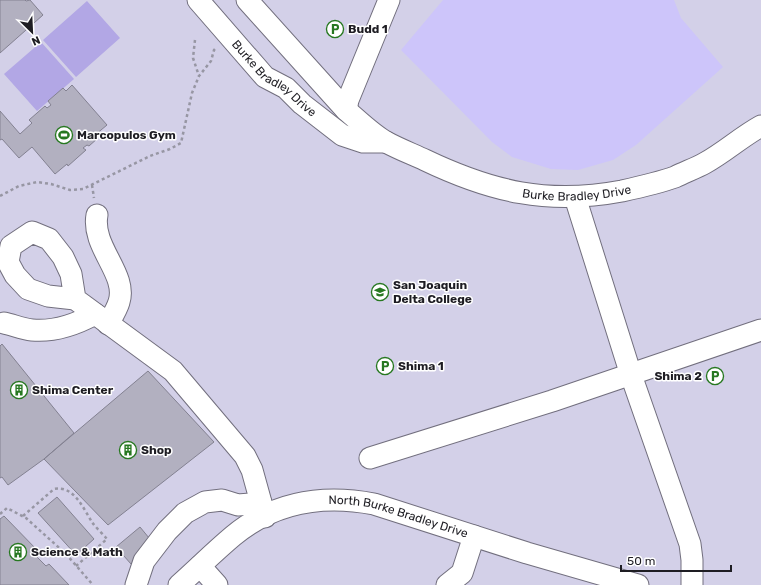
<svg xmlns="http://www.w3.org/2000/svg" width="761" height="585" viewBox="0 0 761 585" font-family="Rubik,sans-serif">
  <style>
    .built { fill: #d3d0e8 }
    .green { fill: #cdc5fa }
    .water { fill: #b2a7e5 }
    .building { fill: #b2b0c0; stroke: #838191 }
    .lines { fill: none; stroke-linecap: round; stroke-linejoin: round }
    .minor-casing { stroke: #726f7e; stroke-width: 23 }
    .path { stroke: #9796a3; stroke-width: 2.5; stroke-dasharray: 3 3; stroke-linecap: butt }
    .minor { stroke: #fff; stroke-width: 21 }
    .labels { text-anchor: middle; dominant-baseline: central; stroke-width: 3; stroke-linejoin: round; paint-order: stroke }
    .poi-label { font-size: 12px; font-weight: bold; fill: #1e1d23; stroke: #fff; text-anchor: start }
    .street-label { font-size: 12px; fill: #1e1d23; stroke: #fff }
  </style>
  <rect width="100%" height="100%" fill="#dfddee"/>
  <path class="built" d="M0,0h761v585h-761z"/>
  <path class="green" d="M443,0h231l7,18 42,49 -87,78 -23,15 -35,10 -27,-1 -39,-12 -20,-15 -91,-92z"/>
  <path class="water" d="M87,1l33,37 -44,39 -33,-37z
    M41,42l33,37 -37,32 -33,-37z"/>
  <path class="building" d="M0,0h25l1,1 4,-1 13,15 -43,38z
    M72,85l35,40 -12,10 3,3 -9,8 -2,-1 -4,3 3,2 -18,16 -1,-2 -12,10 -23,-27 -13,11 -17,-19 -2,1v-29l20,23 12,-11 -3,-3 16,-14 2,2 4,-3 -3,-4 15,-13 3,3z
    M2,344l72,89 -30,26 -36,26 -6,-8 -2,1v-132z
    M148,371l66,71 -106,83 -64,-66z
    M57,497l37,42 -18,16 -38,-42z
    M4,516l34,35 -4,3 12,12 3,-2 20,21h-69v-66z
    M140,527l14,17 -23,20 -15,-17z"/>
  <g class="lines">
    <g class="minor-casing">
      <g id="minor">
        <path id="s1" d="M198,0l67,77 21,11 16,16 40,31 21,7h23"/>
        <path id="s2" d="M247,0l99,110c13,11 26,24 40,32 13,7 26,12 39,18 67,32 123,45 197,31 18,-4 36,-8 53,-14 10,-5 21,-9 30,-14 20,-11 36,-26 56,-37"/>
        <path d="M346,110l2,-10 41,-100"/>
        <path d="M575,197l56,178 59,169 2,16v25"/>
        <path d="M97,215c-6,32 31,59 22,87 -2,7 -7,15 -11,22"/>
        <path d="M75,299l-4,-25 -8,-17 -14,-18 -17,-7 -21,14 -3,16 7,13 13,14 20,7 27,3 98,72 72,85 7,14 13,47"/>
        <path d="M4,323c9,2 19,6 28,7 22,2 43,-5 63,-16"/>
        <path d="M370,458l182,-57 209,-71"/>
        <path d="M200,566l17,19"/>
        <path d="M136,585l8,-24 23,-30 18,-18 20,-11 17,-2 16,5 23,-2"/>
        <path id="s3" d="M179,585c18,-16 35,-33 54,-49 41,-34 89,-42 141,-32l153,49 111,32"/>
        <path d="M447,585l15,-12 12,-37"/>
      </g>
    </g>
    <path class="path" d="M195,40l-2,18 6,18
      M92,185l2,13
      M0,196l19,-10 18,-4 14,2 19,6 13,-1 67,-33 20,-7 11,-6 11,-50 7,-17 12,-15 3,-11 2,-2
      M0,514l7,-6 19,10 40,36 27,31
      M23,516l31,-27c20,-4 29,19 38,33 4,6 11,12 15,17l-31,27"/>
    <use href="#minor" class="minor"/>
  </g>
  <defs>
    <g id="parking-ring" transform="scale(0.9)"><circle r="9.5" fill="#fff" stroke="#277821" stroke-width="1.5"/><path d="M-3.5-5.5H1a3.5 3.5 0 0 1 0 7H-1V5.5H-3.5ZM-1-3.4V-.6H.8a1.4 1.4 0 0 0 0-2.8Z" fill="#277821"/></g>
    <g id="stadium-ring" transform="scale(0.9)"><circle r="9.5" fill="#fff" stroke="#277821" stroke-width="1.5"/><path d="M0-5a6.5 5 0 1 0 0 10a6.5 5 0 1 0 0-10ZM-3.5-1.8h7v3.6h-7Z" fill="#277821"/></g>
    <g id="university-ring" transform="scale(0.9)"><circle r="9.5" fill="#fff" stroke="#277821" stroke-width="1.5"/><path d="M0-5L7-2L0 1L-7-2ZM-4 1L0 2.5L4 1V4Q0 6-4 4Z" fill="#277821"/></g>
    <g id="building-ring" transform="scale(0.9)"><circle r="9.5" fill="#fff" stroke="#277821" stroke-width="1.5"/><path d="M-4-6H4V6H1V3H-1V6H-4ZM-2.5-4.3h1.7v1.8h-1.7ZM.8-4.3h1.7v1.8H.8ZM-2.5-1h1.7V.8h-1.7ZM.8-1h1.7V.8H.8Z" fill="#277821"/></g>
  </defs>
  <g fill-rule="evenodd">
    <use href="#parking-ring" x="335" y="29"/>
    <use href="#stadium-ring" x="64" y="135"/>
    <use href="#university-ring" x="380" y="292"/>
    <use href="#parking-ring" x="385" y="366"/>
    <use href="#parking-ring" x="715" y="376"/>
    <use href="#building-ring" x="19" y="390"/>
    <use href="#building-ring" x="128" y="450"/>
    <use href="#building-ring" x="18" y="552"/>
  </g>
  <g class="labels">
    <g class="poi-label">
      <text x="348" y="29">Budd 1</text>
      <text x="77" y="135">Marcopulos Gym</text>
      <text x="393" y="285">San Joaquin<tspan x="393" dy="14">Delta College</tspan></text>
      <text x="398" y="366">Shima 1</text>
      <text x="702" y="376" text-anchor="end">Shima 2</text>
      <text x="32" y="390">Shima Center</text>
      <text x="141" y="450">Shop</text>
      <text x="31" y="552">Science &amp; Math</text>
    </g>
    <g class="street-label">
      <text stroke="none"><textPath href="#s1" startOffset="110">Burke Bradley Drive</textPath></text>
      <text stroke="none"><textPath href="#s2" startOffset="400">Burke Bradley Drive</textPath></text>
      <text stroke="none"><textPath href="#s3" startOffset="249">North Burke Bradley Drive</textPath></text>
    </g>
  </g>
  <g transform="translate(32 32) rotate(156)" stroke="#ffffff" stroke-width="3" paint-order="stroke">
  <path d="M0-3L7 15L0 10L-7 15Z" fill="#1e1d23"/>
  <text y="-6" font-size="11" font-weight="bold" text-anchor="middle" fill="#1e1d23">N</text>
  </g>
  <path d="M621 565v6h110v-6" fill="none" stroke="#1e1d23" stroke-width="2"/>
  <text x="627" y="565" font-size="12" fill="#1e1d23" stroke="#ffffff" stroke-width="3" paint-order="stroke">50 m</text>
</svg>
